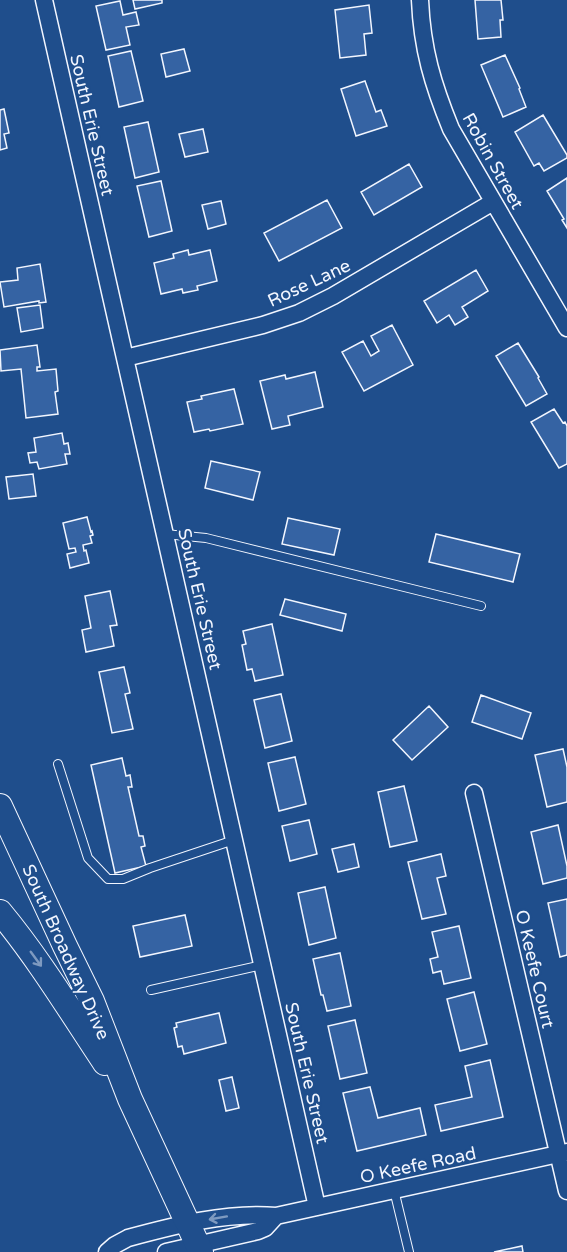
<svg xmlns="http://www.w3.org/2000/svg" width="567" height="1252" viewBox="0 0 567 1252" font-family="'Varela Round',sans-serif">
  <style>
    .building { fill: #3563a3; stroke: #f2f6ff; stroke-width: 1.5 }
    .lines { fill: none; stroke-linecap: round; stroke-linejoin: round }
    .service-casing { stroke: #f2f6ff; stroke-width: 10 }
    .minor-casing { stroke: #f2f6ff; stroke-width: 19 }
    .secondary-casing { stroke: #f2f6ff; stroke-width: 26 }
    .service { stroke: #1f4e8c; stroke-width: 8 }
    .minor { stroke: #1f4e8c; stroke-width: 16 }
    .secondary { stroke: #1f4e8c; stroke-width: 24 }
    .oneway { stroke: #7e9ac0 }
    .labels { text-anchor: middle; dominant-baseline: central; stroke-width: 4.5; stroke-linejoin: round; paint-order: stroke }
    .street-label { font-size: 18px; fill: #f2f6ff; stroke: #1f4e8c }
  </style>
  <rect width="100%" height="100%" fill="#1f4e8c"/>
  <path class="building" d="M133,0h29v3l-27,6z
    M475,0h26l2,20h-3l1,17 -23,2z
    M120,1l3,14 13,-3 3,13 -13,2 4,18 -24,5 -10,-44z
    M369,5l3,28 -8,1 2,21 -26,3 -5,-48z
    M184,49l6,22 -24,6 -5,-23z
    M131,51l12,50 -24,6 -11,-51z
    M505,55l15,33 -1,1 7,18 -23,10 -22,-52z
    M365,81l11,31 5,-2 6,16 -31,10 -15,-47z
    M4,109l5,24 -5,1 3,14 -7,2v-40z
    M543,115l24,40v3l-23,13 -5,-8 -5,3 -19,-34z
    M148,122l11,50 -24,6 -11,-51z
    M203,129l5,23 -23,5 -6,-23z
    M409,164l13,23 -48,28 -13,-23z
    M567,178v50l-5,-8 2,-1 -17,-28z
    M161,181l11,50 -23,6 -12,-51z
    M327,200l15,28 -63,33 -15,-28z
    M221,201l5,23 -18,5 -6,-24z
    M188,250l1,5 21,-5 7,31 -20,5 1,4 -15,3 -1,-4 -21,5 -7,-31 20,-5 -1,-4z
    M40,264l6,38 -7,1v-2l-35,6 -4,-25 18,-2 -1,-12z
    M476,270l12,21 -26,16 6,10 -13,8 -6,-10 -12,8 -13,-22z
    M40,305l3,23 -22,4 -4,-24z
    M392,325l21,40 -49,26 -22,-39 21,-11 8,15 8,-5 -8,-15z
    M518,343l21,34 -1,1 9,16 -21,12 -30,-50z
    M37,345l3,22h-3v4l19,-2 2,22 -3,1 3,22 -32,4 -5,-49 -20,2 -1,-21z
    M315,372l8,35 -35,9 2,9 -18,4 -12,-48 25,-6 1,4z
    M234,389l9,35 -33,7 -1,-2 -15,3 -7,-30 15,-3 -1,-3z
    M554,409l9,14 2,-1 2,4v38l-8,4 -28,-46z
    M62,433l2,11 4,-1 2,11h-5l2,10 -28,5 -2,-7 -7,1 -2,-10 8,-1 -2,-14z
    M211,461l49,11 -7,28 -48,-12z
    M33,474l3,22 -27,3 -3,-22z
    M87,517l4,15 1,-1 1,4 -3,1 2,7 -9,2 1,6 2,-1 3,13 -19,5 -3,-14 9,-2 -1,-4 -6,1 -6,-26z
    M288,518l52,11 -6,26 -52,-11z
    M436,534l84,20 -7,28 -84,-20z
    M110,591l7,34 -7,1 4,20 -28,6 -4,-22 9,-2 -6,-32z
    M285,599l61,15 -4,17 -62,-16z
    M272,624l11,51 -28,6 -3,-12 -5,1 -5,-25 4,-1 -3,-13z
    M124,667l6,26 -5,1 8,35 -21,4 -13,-61z
    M281,694l11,47 -27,7 -11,-48z
    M481,695l50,18 -9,26 -50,-17z
    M429,706l19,21 -36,33 -19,-20z
    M563,749l4,18v35l-20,5 -12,-52z
    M295,757l11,47 -27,7 -11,-48z
    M122,758l4,18 4,-1 2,12h-4l11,49h4l2,10 -4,1 5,19 -31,7 -24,-108z
    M404,786l13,55 -27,6 -12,-55z
    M309,820l8,34 -27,7 -8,-35z
    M558,825l9,41v12l-24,6 -12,-52z
    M354,844l5,23 -21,5 -6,-23z
    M441,854l5,22 -9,2 9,36 -24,5 -14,-57z
    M325,887l11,51 -27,7 -11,-52z
    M567,899v56l-7,2 -12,-54z
    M185,915l7,31 -52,11 -7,-31z
    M459,926l12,52 -27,6 -3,-13 -8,2 -3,-14 8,-2 -6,-25z
    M340,953l11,53 -24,5 -4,-16h-2l-8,-36z
    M474,992l13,52 -27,7 -13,-52z
    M219,1013l7,30 -42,11 -2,-8 -4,1 -4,-19 3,-1 -1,-4z
    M355,1020l12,53 -27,6 -12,-53z
    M490,1060l13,57 -62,14 -6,-26 37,-8 -7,-31z
    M232,1077l7,31 -13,3 -7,-31z
    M370,1087l8,31 42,-10 6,27 -69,16 -14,-58z
    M522,1246l1,6h-29z"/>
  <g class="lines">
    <g class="service-casing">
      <path id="service" d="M165,534l41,4 275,68
        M58,764l30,94 20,21h15l27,-11 84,-28
        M151,990l111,-25
        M394,1190l15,62"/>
    </g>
    <g class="minor-casing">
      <path id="minor" d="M44,0l273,1207
        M420,0c2,49 13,85 31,129l116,199
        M125,358l138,-33 36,-12 34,-17 160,-94
        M474,793l93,398
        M107,1252l8,-7 13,-7c48,-13 98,-26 148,-22l291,-64
        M166,1252l92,-21 7,-3 11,-12"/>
    </g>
    <g class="secondary-casing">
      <path id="secondary" d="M0,806l65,140 27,55 38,98 71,153
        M0,912c39,47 71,100 105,151"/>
    </g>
    <use href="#service" class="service"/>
    <use href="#minor" class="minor"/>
    <use href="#secondary" class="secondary"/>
  </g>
  <defs><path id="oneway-shaft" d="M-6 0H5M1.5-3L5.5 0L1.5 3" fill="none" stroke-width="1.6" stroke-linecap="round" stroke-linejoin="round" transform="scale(1.5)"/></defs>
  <g class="oneway">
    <use href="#oneway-shaft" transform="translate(36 959) rotate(54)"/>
    <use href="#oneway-shaft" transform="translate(218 1218) rotate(170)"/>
  </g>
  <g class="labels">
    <g class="street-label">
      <text transform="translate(92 125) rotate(77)">South Erie Street</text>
      <text transform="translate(493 161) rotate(61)">Robin Street</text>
      <text transform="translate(309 283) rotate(-25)">Rose Lane</text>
      <text transform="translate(200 599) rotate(77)">South Erie Street</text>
      <text transform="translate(66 952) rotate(66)">South Broadway Drive</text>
      <text transform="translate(535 969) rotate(77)">O Keefe Court</text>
      <text transform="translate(307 1073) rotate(77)">South Erie Street</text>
      <text transform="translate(418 1165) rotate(-12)">O Keefe Road</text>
    </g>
  </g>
</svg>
